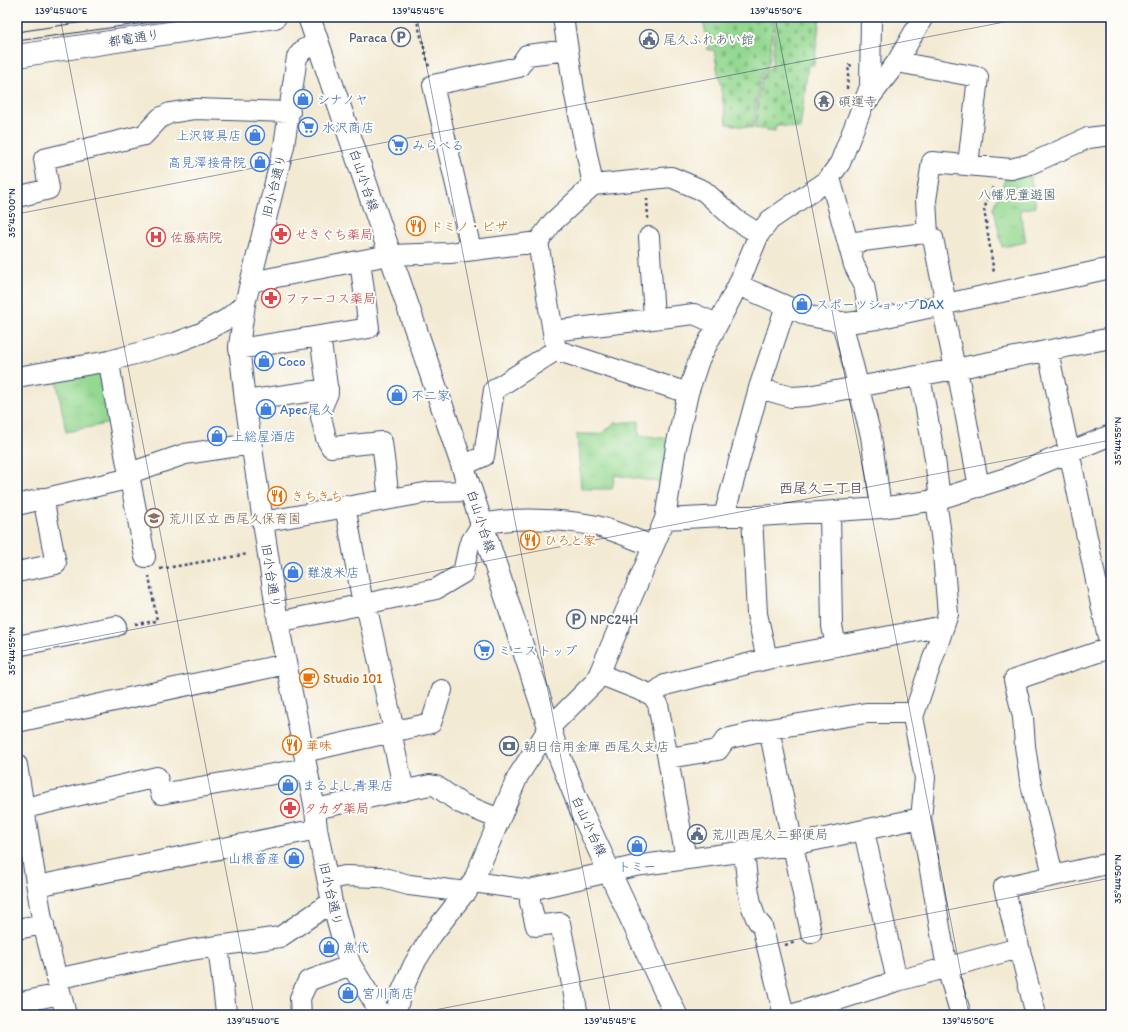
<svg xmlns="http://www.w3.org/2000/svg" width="1128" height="1032" viewBox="0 0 1128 1032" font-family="Itim,'Klee One',sans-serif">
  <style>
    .cemetery { fill: url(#cemetery-stones); stroke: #588478 }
    .park { fill: url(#park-tufts); stroke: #588478 }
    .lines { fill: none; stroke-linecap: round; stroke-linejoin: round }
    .minor-casing { stroke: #3b4b70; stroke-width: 22 }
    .major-casing { stroke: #3b4b70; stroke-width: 24 }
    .path { stroke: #3b4b70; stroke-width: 2.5; stroke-dasharray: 3 3; stroke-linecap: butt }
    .minor { stroke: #fff; stroke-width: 20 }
    .major { stroke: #fff; stroke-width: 22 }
    .tram { stroke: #1b2f5e; stroke-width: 1 }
    .ticks { fill: none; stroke: #1b2f5e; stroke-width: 1; stroke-opacity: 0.45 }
    .labels { text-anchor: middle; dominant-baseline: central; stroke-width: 4; stroke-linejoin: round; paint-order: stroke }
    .service-label { font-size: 13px; fill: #4e5e75; stroke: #fdfcf7; text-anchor: start }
    .street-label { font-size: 13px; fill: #1b2f5e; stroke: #fdfcf7 }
    .shop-label { font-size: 13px; fill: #366cbe; stroke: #fdfcf7; text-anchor: start }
    .worship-label { font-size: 13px; fill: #5b616d; stroke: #fdfcf7; text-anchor: start }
    .park-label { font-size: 13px; fill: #39596b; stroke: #fdfcf7 }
    .food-label { font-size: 13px; fill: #c56008; stroke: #fdfcf7; text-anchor: start }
    .health-label { font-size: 13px; fill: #be3a42; stroke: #fdfcf7; text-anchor: start }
    .education-label { font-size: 13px; fill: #785e54; stroke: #fdfcf7; text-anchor: start }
    .neighbourhood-label { font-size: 14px; font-weight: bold; fill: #615567; stroke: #fdfcf7 }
    .neatline { fill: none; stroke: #1b2f5e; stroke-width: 1.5 }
    .ticks-label { font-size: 10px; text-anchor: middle; fill: #1b2f5e }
  </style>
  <defs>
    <pattern id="cemetery-stones" width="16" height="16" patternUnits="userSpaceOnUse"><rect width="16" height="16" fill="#94d891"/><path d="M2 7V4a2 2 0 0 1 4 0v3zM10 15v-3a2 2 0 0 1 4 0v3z" fill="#7fba7f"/></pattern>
    <pattern id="park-tufts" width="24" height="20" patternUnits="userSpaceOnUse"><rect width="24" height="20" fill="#94d891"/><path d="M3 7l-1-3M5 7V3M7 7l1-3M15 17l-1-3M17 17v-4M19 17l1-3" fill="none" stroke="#7fba7f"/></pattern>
  </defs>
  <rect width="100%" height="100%" fill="#fdfcf7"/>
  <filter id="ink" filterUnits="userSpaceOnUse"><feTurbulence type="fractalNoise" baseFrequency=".025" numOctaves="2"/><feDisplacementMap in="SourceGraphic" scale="8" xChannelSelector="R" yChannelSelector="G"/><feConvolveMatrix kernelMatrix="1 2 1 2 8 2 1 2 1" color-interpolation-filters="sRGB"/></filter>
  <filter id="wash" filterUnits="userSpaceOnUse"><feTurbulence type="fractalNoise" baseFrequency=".012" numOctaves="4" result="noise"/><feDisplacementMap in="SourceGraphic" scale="16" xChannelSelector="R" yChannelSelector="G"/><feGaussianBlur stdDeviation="0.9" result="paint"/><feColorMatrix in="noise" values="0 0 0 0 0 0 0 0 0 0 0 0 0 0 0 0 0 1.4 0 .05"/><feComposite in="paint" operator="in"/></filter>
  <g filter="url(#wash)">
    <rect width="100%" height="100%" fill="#f3ead3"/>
    <path class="cemetery" d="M703,17h69l1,10 -4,37 -9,13 -8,51 -25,-4 -13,-74h-6z
      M774,17h46l-6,48h-6l-8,64 -24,-4 -1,6 -21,-3 8,-51 10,-12 3,-38z"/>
    <path class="park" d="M1030,173l6,34 -16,3 6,32 -24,5 -8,-39 11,-29z
      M100,369l10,54 -44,9 -10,-55z
      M639,421v14l31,4 -6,44 -49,-8 -3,14h-31l-4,-55h24l14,-11z"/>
  </g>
  <g filter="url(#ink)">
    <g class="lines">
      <g class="minor-casing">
        <path id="minor" d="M563,17l11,73 19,95
          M318,44l-14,5 -7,8 -13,89 -39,158 -6,42 6,55 33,221 37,187 2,20 15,73 13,48 6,15 31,50
          M897,62l81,15 -10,88
          M868,100l29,-38 26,-45
          M830,178l24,87 10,20 6,35
          M17,197l32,-8 -5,-30 100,-24 16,-17 10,-5 25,-4 95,3
          M928,235l-2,-35 6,-38 79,7 19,-5 58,-26 23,-3
          M649,237l5,81
          M848,243l76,-10 9,5 13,66
          M471,250l-38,-165 86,-18 8,-12 41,-5
          M251,282l138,-27 61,-2 88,-11 15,-20 40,-37 78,-8 33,14 31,28 24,15
          M738,285l71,31 38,7 30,-4 234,-51
          M942,305l13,64
          M842,322l29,114 10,72
          M553,331l141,-17 23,10
          M320,336l8,57 -6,14 -1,10 5,21 5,9 51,-5 7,57
          M239,349l130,-21 -9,-67
          M556,350l132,43
          M1048,351l63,301
          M109,361c9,65 24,130 36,196
          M957,369l22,118
          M920,376l15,83 5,40
          M17,377l92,-16 66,-18 26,-10 26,-14 18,-15
          M759,388l32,9 17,-1 147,-27 156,-31
          M245,401l83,-12
          M462,466l22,-10 10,-66 62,-40 -18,-108
          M130,473l55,-19 66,-10
          M936,500l6,42 6,72 -35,103 12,61 -4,40 26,150 14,47
          M17,505l114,-27
          M345,506l18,98
          M830,512l2,114 4,20
          M724,516l35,-128 27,-82
          M752,516l5,98 10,45
          M665,519l59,-3h35l122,-8 55,-8 73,-23 102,-42
          M262,522l168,-30 41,-1
          M17,572l39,-8 -13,-66
          M366,604l28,127
          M278,622l158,-33 27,-16 6,-28 13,-21c32,-7 78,-5 110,1 20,4 41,14 61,21
          M17,646l99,-20
          M599,674l53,21 6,9 28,155
          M652,695l13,-10 102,-26 177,-33
          M17,722l269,-58
          M769,729l42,204
          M391,732l13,59
          M304,752l127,-29 11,-33
          M668,758l50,-8 8,-11 43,-10 97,-16h48
          M17,765l25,154 24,96
          M25,808l132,-31 4,17 146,-26
          M315,809l115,-24 6,1 24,17 39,16
          M864,831l33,150
          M744,850c2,18 4,65 18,76l22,89
          M1053,875l-23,-95 -5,-34 -2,-29 -9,-37 96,-32
          M328,880l17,-4 35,1 29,8 58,7
          M473,882l57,8 105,-24 157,-21 129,-27
          M37,886l280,-57
          M530,890v12l6,24 24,-3 18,92
          M17,929l27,-5
          M218,946l8,66
          M56,979l134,-29 90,-13 52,-35
          M17,1003l43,-9
          M301,1015l-1,-17 8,-17 43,-16
          M395,1015l6,-22 13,-29 18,-29 41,-53 45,-106 31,-48 45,-45 5,-9 66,-155 11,-72 12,-54 11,-33 39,-75 21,-51 11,-14 57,-39 13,-18 30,-76 1,-70
          M791,1015l106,-34 122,-33
          M1036,1015l-32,-128 107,-24"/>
      </g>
      <g class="major-casing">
        <path id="major" d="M309,17l162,474 85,257 27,67 93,200
          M17,56l258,-39"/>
      </g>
      <path class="path" d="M416,17l13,50
        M847,89l2,-24 3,1
        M993,187l-9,22 10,64
        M647,198l1,21
        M160,569l88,-15
        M135,624l22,-3 -8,-45
        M785,945l11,-3"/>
      <use href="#minor" class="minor"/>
      <use href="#major" class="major"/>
      <path class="tram" d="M17,32l100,-15
        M17,41l170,-24"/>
    </g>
  </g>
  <path class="ticks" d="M60,17l194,998M417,17l194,998M775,17l194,998M17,214l1013,-197M17,652l1094,-212M409,1015l702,-137"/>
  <defs>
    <g id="parking-ring" transform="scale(1)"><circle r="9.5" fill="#fdfcf7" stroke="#5c6f8a" stroke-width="1.5"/><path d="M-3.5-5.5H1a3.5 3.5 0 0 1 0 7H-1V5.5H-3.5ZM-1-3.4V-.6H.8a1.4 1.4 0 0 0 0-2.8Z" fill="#5c6f8a"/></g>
    <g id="civic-ring" transform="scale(1)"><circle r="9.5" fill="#fdfcf7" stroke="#5c6f8a" stroke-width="1.5"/><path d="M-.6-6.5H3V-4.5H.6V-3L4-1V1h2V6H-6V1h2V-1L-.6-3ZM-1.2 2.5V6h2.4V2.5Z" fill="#5c6f8a"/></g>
    <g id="shop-ring" transform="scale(1)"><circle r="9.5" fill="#fdfcf7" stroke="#3f7fe0" stroke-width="1.5"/><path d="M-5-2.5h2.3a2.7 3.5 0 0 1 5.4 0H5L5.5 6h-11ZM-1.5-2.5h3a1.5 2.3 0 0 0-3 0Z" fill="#3f7fe0"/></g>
    <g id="temple-ring" transform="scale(1)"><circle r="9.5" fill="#fdfcf7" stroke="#6b7280" stroke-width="1.5"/><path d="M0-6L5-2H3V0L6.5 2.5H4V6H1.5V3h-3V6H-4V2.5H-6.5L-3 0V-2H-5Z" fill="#6b7280"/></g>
    <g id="supermarket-ring" transform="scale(1)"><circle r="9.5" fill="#fdfcf7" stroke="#3f7fe0" stroke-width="1.5"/><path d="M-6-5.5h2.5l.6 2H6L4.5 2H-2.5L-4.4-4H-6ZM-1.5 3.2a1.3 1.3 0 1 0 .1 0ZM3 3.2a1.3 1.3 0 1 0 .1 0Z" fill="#3f7fe0"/></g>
    <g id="restaurant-ring" transform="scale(1)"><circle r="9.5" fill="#fdfcf7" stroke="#e8710a" stroke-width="1.5"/><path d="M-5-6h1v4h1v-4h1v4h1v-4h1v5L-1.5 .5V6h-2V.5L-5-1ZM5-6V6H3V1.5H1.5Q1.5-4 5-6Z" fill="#e8710a"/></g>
    <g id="pharmacy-ring" transform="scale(1)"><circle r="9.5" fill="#fdfcf7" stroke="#e0444e" stroke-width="1.5"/><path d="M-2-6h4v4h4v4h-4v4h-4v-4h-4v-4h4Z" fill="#e0444e"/></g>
    <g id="hospital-ring" transform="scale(1)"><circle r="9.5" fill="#fdfcf7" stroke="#e0444e" stroke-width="1.5"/><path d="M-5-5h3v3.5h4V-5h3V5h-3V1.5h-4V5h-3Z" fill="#e0444e"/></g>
    <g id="school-ring" transform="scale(1)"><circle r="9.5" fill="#fdfcf7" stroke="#8d6e63" stroke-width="1.5"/><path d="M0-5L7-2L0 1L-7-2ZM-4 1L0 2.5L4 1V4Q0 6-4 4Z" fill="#8d6e63"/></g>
    <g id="cafe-ring" transform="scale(1)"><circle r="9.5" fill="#fdfcf7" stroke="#e8710a" stroke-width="1.5"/><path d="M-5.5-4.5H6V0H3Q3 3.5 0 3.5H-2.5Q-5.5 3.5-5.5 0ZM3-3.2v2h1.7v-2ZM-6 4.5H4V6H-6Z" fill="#e8710a"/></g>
    <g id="bank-ring" transform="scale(1)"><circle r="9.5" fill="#fdfcf7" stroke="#5c6f8a" stroke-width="1.5"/><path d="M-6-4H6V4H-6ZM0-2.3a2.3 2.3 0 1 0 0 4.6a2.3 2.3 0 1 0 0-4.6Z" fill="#5c6f8a"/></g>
  </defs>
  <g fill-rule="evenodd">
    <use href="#parking-ring" x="401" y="37"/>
    <use href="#civic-ring" x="649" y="39"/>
    <use href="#shop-ring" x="303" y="99"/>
    <use href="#temple-ring" x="824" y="101"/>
    <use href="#supermarket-ring" x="308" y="127"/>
    <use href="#shop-ring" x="255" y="135"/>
    <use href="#supermarket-ring" x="398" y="145"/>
    <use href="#shop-ring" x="260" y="162"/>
    <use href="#restaurant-ring" x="416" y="226"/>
    <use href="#pharmacy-ring" x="281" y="234"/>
    <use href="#hospital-ring" x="156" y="237"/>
    <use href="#pharmacy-ring" x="271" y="298"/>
    <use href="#shop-ring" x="802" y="304"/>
    <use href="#shop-ring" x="264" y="361"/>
    <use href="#shop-ring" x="397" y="395"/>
    <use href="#shop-ring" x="266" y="409"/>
    <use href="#shop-ring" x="217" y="436"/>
    <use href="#restaurant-ring" x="277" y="496"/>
    <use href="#school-ring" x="154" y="518"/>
    <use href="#restaurant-ring" x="530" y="540"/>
    <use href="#shop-ring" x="293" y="572"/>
    <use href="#parking-ring" x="576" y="619"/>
    <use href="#supermarket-ring" x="484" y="650"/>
    <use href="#cafe-ring" x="309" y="678"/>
    <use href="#restaurant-ring" x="292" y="745"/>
    <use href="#bank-ring" x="509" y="746"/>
    <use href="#shop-ring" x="288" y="785"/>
    <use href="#pharmacy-ring" x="290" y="808"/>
    <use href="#civic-ring" x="697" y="834"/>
    <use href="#shop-ring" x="637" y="846"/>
    <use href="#shop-ring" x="294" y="858"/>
    <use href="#shop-ring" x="329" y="947"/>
    <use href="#shop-ring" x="348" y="993"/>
  </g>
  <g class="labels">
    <g class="service-label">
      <text x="387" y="37" text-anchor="end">Paraca</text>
      <text x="663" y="39">尾久ふれあい館</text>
      <text x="590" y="619">NPC24H</text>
      <text x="523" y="746">朝日信用金庫 西尾久支店</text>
      <text x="711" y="834">荒川西尾久二郵便局</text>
    </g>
    <g class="street-label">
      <text transform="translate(134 38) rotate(-9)">都電通り</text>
      <text transform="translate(364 180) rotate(71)">白山小台線</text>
      <text transform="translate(274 186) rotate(-76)">旧小台通り</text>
      <text transform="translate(481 521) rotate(72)">白山小台線</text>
      <text transform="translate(271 576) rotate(81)">旧小台通り</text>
      <text transform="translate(589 826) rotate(65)">白山小台線</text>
      <text transform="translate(331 894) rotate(77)">旧小台通り</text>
    </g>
    <g class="shop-label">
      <text x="317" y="99">シナノヤ</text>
      <text x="322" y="127">水沢商店</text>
      <text x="241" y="135" text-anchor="end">上沢寝具店</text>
      <text x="412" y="145">みらべる</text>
      <text x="246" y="162" text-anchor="end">高見澤接骨院</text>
      <text x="816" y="304">スポーツショップDAX</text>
      <text x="278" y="361">Coco</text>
      <text x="411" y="395">不二家</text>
      <text x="280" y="409">Apec尾久</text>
      <text x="231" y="436">上総屋酒店</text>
      <text x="307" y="572">難波米店</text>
      <text x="498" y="650">ミニストップ</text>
      <text x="302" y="785">まるよし青果店</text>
      <text x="280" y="858" text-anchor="end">山根畜産</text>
      <text x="637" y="866" text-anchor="middle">トミー</text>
      <text x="343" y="947">魚代</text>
      <text x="362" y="993">宮川商店</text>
    </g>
    <g class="worship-label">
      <text x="838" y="101">碩運寺</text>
    </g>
    <g class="park-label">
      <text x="1017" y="194">八幡児童遊園</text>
    </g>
    <g class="food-label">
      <text x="430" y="226">ドミノ・ピザ</text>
      <text x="291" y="496">きちきち</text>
      <text x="544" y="540">ひろと家</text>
      <text x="323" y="678">Studio 101</text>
      <text x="306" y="745">華味</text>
    </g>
    <g class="health-label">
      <text x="295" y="234">せきぐち薬局</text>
      <text x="170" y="237">佐藤病院</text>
      <text x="285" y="298">ファーコス薬局</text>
      <text x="304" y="808">タカダ薬局</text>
    </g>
    <g class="education-label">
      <text x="168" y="518">荒川区立 西尾久保育園</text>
    </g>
    <g class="neighbourhood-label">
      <text x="821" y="488">西尾久二丁目</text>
    </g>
  </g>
  <rect width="1128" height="1032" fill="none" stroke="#fdfcf7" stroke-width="44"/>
  <rect x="22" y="22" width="1084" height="988" class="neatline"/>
  <g class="ticks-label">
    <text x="61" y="14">139°45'40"E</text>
    <text x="418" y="14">139°45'45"E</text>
    <text x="776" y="14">139°45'50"E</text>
    <text transform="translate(11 213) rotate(-90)" y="4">35°45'00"N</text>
    <text transform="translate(1117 441) rotate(-90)" y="4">35°44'55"N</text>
    <text transform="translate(11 651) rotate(-90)" y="4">35°44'55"N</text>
    <text transform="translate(1117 879) rotate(-90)" y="4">35°44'50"N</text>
    <text x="253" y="1024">139°45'40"E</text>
    <text x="610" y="1024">139°45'45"E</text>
    <text x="968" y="1024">139°45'50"E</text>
  </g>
</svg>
